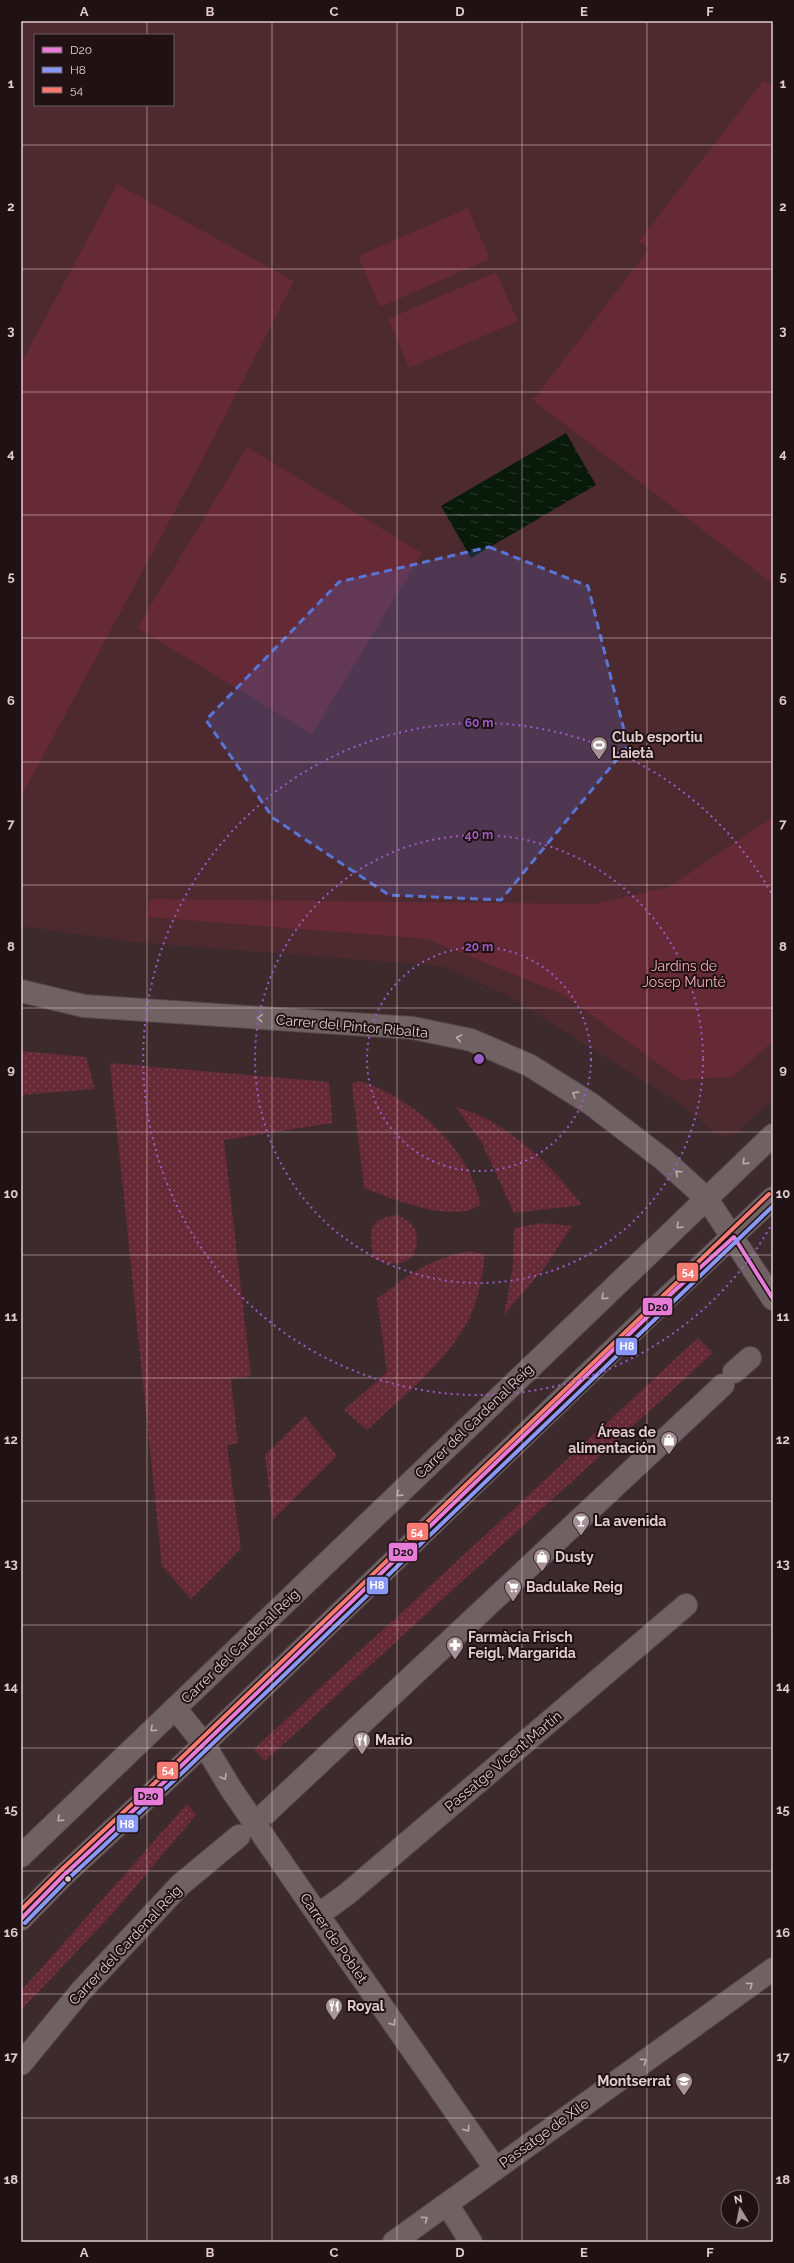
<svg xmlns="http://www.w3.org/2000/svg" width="794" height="2263" viewBox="0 0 794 2263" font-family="Raleway,sans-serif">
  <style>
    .built { fill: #4d2930; fill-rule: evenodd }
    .green { fill: #662936 }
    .garden { fill: url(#garden-dots) }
    .water { fill: url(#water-ripples) }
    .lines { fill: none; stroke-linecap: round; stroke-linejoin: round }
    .minor-casing { stroke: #57484b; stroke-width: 24 }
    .minor { stroke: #706163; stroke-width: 22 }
    .bus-1-casing { stroke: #201214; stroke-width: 7 }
    .bus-2-casing { stroke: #201214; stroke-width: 7 }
    .bus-3-casing { stroke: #201214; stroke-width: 7 }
    .bus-1 { stroke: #e67bd8; stroke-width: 4 }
    .bus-2 { stroke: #8998f6; stroke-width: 4 }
    .bus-3 { stroke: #f87972; stroke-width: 4 }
    .oneway { stroke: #bfabae }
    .marked { fill: #5874d5; fill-opacity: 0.2; stroke: #5874d5; stroke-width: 3; stroke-dasharray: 8 5; stroke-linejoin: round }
    .grid { fill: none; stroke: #e1cbce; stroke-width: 1; stroke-opacity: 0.55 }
    .ring { fill: none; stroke: #9a5cc4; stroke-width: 2; stroke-dasharray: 2 4 }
    .bus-dot { fill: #e1cbce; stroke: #201214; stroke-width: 1.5 }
    .labels { text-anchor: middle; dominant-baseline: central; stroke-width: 4; stroke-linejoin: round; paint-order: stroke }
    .poi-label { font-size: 14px; font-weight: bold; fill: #e1cbce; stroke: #201214; text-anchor: start }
    .park-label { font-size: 14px; fill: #f6acb7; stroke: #201214 }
    .street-label { font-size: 14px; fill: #e1cbce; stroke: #201214 }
    .centre { fill: #9a5cc4; stroke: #201214; stroke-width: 2 }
    .ring-label { font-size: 12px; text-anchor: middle; font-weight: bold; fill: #9a5cc4; stroke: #201214; stroke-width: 4; stroke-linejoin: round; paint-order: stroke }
    .line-badge { stroke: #201214; stroke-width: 1.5 }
    .badge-label { font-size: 11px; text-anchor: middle; font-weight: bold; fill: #fff }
    .pale-badge-label { font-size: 11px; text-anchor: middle; font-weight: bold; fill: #111 }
    .neatline { fill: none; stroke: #e1cbce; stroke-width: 1.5 }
    .grid-label { font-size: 13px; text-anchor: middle; font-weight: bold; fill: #e1cbce }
  </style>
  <defs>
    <pattern id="garden-dots" width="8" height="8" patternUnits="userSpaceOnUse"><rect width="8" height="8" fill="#662936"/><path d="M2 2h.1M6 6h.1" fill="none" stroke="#7c4752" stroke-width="1.8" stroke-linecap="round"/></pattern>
    <pattern id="water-ripples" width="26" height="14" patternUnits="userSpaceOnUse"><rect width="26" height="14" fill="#091a0a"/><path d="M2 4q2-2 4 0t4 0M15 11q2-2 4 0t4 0" fill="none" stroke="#2d3a2c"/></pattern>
  </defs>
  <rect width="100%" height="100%" fill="#3c2a2d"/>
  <path class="built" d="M21,21h752v1078l-36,34 -8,4 -13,-2 -27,-25 -182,-115 -66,-29 -309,-24 -111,-16zM35,35h138v70h-138z"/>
  <path class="green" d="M764,80l9,7v497l-240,-184 116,-151 -10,-8z
    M117,184l177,97 -90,176 -183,340v-434z
    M468,208l22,51 -110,48 -22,-51z
    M496,272l22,49 -109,47 -21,-49z
    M247,447l175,106 -110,181 -175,-106z
    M773,817v224l-40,36 -52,3 -119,-86 -135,-55 -280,-22 3,-18 444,5 75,-17z"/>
  <path class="garden" d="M21,1051l65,6 9,32 -74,6z
    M110,1063l219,19 4,41 -109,17 27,236 -20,3 7,64 -11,3 14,102 -50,51 -29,-33z
    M358,1081c43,11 89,49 110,88 6,11 9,24 13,35 -4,2 -9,6 -14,7 -34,5 -71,-11 -103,-23l-12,-104z
    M455,1106c12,5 25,9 37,16 36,21 65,50 90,83l-68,8 -32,-70z
    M398,1215c4,3 10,6 13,9 5,5 6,11 6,17 0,25 -26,27 -44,17 -3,-28 -7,-39 25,-43z
    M542,1223l30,3 -27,41 -41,48 9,-49 1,-38z
    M470,1251l15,4c-3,23 -8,54 -21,73 -24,40 -64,71 -97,102l-23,-20 43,-38 -10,-73c31,-24 53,-41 93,-48z
    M698,1338l15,15 -448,408 -11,-12z
    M305,1416l32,40 -64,64 -8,-65z
    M187,1804l9,11 -81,96 -94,99v-19z"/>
  <path class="water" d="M566,433l30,52 -125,73 -30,-52z"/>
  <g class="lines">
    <g class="minor-casing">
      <path id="minor" d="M21,991l63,15 329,22 58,12 58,25 62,39 73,56 43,39 66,100
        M734,1372l16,-14
        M175,1708l29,36 27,45 87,126 177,253
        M266,1813l457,-428
        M21,1856l752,-721
        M318,1915l29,-21 339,-289
        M21,1919l42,-43 115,-107 494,-476 101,-95
        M21,2064l60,-73 99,-106 59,-49
        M447,2204l24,38
        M394,2242l379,-273"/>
    </g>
    <use href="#minor" class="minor"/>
    <g class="bus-1-casing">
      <path id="bus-1" d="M21,1919l42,-43 115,-107 494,-476 62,-56 39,62"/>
    </g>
    <g class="bus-2-casing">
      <path id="bus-2" d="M25,1923l42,-43 115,-107 591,-567"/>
    </g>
    <g class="bus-3-casing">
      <path id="bus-3" d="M21,1910l38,-38 115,-107 595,-571"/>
    </g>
    <use href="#bus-1" class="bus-1"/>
    <use href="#bus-2" class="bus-2"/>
    <use href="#bus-3" class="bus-3"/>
  </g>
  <defs><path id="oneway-chevron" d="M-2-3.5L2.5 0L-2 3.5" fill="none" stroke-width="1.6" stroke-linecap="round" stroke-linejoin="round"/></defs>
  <g class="oneway">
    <use href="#oneway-chevron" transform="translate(260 1018) rotate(-176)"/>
    <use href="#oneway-chevron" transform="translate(459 1038) rotate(-168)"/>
    <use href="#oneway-chevron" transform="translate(575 1094) rotate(-148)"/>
    <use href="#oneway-chevron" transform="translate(745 1162) rotate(136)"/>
    <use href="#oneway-chevron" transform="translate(678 1173) rotate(-138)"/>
    <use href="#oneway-chevron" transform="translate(679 1226) rotate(136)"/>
    <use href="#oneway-chevron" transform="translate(604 1297) rotate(136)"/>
    <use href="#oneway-chevron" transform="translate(399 1494) rotate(136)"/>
    <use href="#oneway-chevron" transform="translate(153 1729) rotate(136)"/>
    <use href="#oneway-chevron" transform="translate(224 1777) rotate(59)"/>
    <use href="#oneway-chevron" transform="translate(60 1819) rotate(136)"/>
    <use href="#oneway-chevron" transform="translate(750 1985) rotate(-36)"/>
    <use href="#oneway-chevron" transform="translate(393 2023) rotate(55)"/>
    <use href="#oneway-chevron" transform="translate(644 2061) rotate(-36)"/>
    <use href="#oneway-chevron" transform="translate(467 2129) rotate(55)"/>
    <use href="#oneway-chevron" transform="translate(425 2219) rotate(-36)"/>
  </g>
  <path class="marked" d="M489,547l99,39 40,160 -127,154 -112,-5 -116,-77 -67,-98 133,-138z"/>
  <path class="grid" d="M147,21v14M272,21v2221M397,21v2221M522,21v2221M647,21v2221M147,105v2137M21,145h752M21,269h752M21,392h752M21,515h752M21,638h752M21,762h752M21,885h752M21,1008h752M21,1132h752M21,1255h752M21,1378h752M21,1501h752M21,1625h752M21,1748h752M21,1871h752M21,1994h752M21,2118h752"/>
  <g class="ring">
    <circle cx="479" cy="1059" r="112"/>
    <circle cx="479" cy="1059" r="224"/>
    <path d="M773 1222A336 336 0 1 1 773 896"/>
  </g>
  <defs>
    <g id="stadium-pin" transform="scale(0.9)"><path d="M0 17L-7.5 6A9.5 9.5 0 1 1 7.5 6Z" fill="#a79396" stroke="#201214"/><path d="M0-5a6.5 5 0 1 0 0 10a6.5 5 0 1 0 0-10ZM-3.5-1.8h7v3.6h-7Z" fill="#fff"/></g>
    <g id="shop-pin" transform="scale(0.9)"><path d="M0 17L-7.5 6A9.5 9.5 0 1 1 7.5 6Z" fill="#a79396" stroke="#201214"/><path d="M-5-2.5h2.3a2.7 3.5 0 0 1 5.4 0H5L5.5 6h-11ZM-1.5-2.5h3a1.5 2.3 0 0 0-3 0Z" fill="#fff"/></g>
    <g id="bar-pin" transform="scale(0.9)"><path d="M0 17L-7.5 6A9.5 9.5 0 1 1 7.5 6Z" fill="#a79396" stroke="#201214"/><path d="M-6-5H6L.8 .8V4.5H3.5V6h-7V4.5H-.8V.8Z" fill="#fff"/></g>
    <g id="supermarket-pin" transform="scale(0.9)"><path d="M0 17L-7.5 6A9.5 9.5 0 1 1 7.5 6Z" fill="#a79396" stroke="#201214"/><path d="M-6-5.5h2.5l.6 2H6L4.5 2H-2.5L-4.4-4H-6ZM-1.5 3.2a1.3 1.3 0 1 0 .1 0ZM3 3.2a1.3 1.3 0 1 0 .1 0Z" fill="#fff"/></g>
    <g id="pharmacy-pin" transform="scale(0.9)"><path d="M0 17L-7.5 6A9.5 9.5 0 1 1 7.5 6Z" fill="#a79396" stroke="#201214"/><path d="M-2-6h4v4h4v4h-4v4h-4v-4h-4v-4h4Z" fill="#fff"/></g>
    <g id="restaurant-pin" transform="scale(0.9)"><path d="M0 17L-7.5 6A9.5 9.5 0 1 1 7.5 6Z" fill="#a79396" stroke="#201214"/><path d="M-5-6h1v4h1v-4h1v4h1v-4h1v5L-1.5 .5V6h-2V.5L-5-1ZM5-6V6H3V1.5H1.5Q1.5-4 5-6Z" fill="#fff"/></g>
    <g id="school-pin" transform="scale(0.9)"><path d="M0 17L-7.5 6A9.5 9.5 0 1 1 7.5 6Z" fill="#a79396" stroke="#201214"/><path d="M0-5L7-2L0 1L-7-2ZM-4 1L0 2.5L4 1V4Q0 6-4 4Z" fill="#fff"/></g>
  </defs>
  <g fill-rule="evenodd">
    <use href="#stadium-pin" x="599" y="745"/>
    <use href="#shop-pin" x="669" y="1440"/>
    <use href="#bar-pin" x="581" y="1521"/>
    <use href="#shop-pin" x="542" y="1557"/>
    <use href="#supermarket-pin" x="513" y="1587"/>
    <use href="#pharmacy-pin" x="455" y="1645"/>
    <use href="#restaurant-pin" x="362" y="1740"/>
    <use href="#restaurant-pin" x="334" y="2006"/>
    <use href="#school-pin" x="684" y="2081"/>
  </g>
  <circle class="bus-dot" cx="68" cy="1879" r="3.5"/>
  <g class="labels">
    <g class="poi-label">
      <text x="612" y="737">Club esportiu<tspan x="612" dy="16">Laietà</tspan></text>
      <text x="656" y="1432" text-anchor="end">Áreas de<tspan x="656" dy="16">alimentación</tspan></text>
      <text x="594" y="1521">La avenida</text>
      <text x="555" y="1557">Dusty</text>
      <text x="526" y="1587">Badulake Reig</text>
      <text x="468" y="1637">Farmàcia Frisch<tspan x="468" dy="16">Feigl, Margarida</tspan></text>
      <text x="375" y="1740">Mario</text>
      <text x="347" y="2006">Royal</text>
      <text x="671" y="2081" text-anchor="end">Montserrat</text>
    </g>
    <g class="park-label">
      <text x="684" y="966">Jardins de<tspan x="684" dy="16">Josep Munté</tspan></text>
    </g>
    <g class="street-label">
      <text transform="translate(352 1026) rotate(5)">Carrer del Pintor Ribalta</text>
      <text transform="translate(474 1421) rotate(-44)">Carrer del Cardenal Reig</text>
      <text transform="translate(240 1646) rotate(-44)">Carrer del Cardenal Reig</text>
      <text transform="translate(503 1761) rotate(-40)">Passatge Vicent Martín</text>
      <text transform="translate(334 1938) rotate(55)">Carrer de Poblet</text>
      <text transform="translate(125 1945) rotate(-47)">Carrer del Cardenal Reig</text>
      <text transform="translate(544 2133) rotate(-36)">Passatge de Xile</text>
    </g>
  </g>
  <circle cx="479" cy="1059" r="6" class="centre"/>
  <g class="ring-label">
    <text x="479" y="727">60 m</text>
    <text x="479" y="839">40 m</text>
    <text x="479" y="951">20 m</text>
  </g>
  <g class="line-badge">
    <rect x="676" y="1262" width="23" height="20" rx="4" fill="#f87972"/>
    <rect x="642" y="1297" width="31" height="19" rx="4" fill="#e67bd8"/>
    <rect x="615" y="1337" width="23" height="19" rx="4" fill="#8998f6"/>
    <rect x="406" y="1522" width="23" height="19" rx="4" fill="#f87972"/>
    <rect x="388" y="1542" width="30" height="20" rx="4" fill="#e67bd8"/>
    <rect x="366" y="1576" width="23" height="19" rx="4" fill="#8998f6"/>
    <rect x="156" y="1761" width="23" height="19" rx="4" fill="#f87972"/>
    <rect x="133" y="1787" width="31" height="19" rx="4" fill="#e67bd8"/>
    <rect x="116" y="1814" width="23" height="19" rx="4" fill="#8998f6"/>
  </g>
  <g class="badge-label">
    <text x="688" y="1276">54</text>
    <text x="627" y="1350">H8</text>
    <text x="417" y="1536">54</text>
    <text x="377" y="1589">H8</text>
    <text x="168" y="1774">54</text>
    <text x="127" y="1828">H8</text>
  </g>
  <g class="pale-badge-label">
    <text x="658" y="1311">D20</text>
    <text x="403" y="1556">D20</text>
    <text x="148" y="1800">D20</text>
  </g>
  <rect width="794" height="2263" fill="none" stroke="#201214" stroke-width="44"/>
  <rect x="34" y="34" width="140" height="72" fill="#201214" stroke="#6d5c5e"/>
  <rect x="42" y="47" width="20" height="6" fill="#e67bd8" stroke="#6d5c5e"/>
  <text x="70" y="54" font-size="12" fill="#e1cbce">D20</text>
  <rect x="42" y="67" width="20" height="6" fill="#8998f6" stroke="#6d5c5e"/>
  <text x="70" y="74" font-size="12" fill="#e1cbce">H8</text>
  <rect x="42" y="87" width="20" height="6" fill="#f87972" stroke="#6d5c5e"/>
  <text x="70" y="94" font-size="12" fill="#e1cbce">54</text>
  <g transform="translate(740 2209) rotate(350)"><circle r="19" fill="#201214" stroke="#6d5c5e"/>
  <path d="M0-3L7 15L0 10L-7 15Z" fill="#a79396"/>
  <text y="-6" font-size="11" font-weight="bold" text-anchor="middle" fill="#e1cbce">N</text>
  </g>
  <rect x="22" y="22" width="750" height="2219" class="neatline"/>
  <g class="grid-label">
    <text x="84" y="16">A</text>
    <text x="210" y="16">B</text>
    <text x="334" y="16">C</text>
    <text x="460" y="16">D</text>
    <text x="584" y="16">E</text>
    <text x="710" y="16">F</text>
    <text x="11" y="88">1</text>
    <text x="783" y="88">1</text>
    <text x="11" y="211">2</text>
    <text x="783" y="211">2</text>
    <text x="11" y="335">3</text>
    <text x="783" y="335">3</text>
    <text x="11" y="458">4</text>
    <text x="783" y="458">4</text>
    <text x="11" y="581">5</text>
    <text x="783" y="581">5</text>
    <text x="11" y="705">6</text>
    <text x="783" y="705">6</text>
    <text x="11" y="828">7</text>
    <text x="783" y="828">7</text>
    <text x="11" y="951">8</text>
    <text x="783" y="951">8</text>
    <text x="11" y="1074">9</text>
    <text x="783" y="1074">9</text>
    <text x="11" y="1198">10</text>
    <text x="783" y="1198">10</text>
    <text x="11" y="1321">11</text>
    <text x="783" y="1321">11</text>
    <text x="11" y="1444">12</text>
    <text x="783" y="1444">12</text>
    <text x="11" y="1568">13</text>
    <text x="783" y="1568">13</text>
    <text x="11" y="1691">14</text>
    <text x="783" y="1691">14</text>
    <text x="11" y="1814">15</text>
    <text x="783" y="1814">15</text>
    <text x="11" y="1937">16</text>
    <text x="783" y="1937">16</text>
    <text x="11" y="2061">17</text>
    <text x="783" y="2061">17</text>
    <text x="11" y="2184">18</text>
    <text x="783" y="2184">18</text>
    <text x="84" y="2257">A</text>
    <text x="210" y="2257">B</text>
    <text x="334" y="2257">C</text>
    <text x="460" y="2257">D</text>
    <text x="584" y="2257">E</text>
    <text x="710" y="2257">F</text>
  </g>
</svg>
